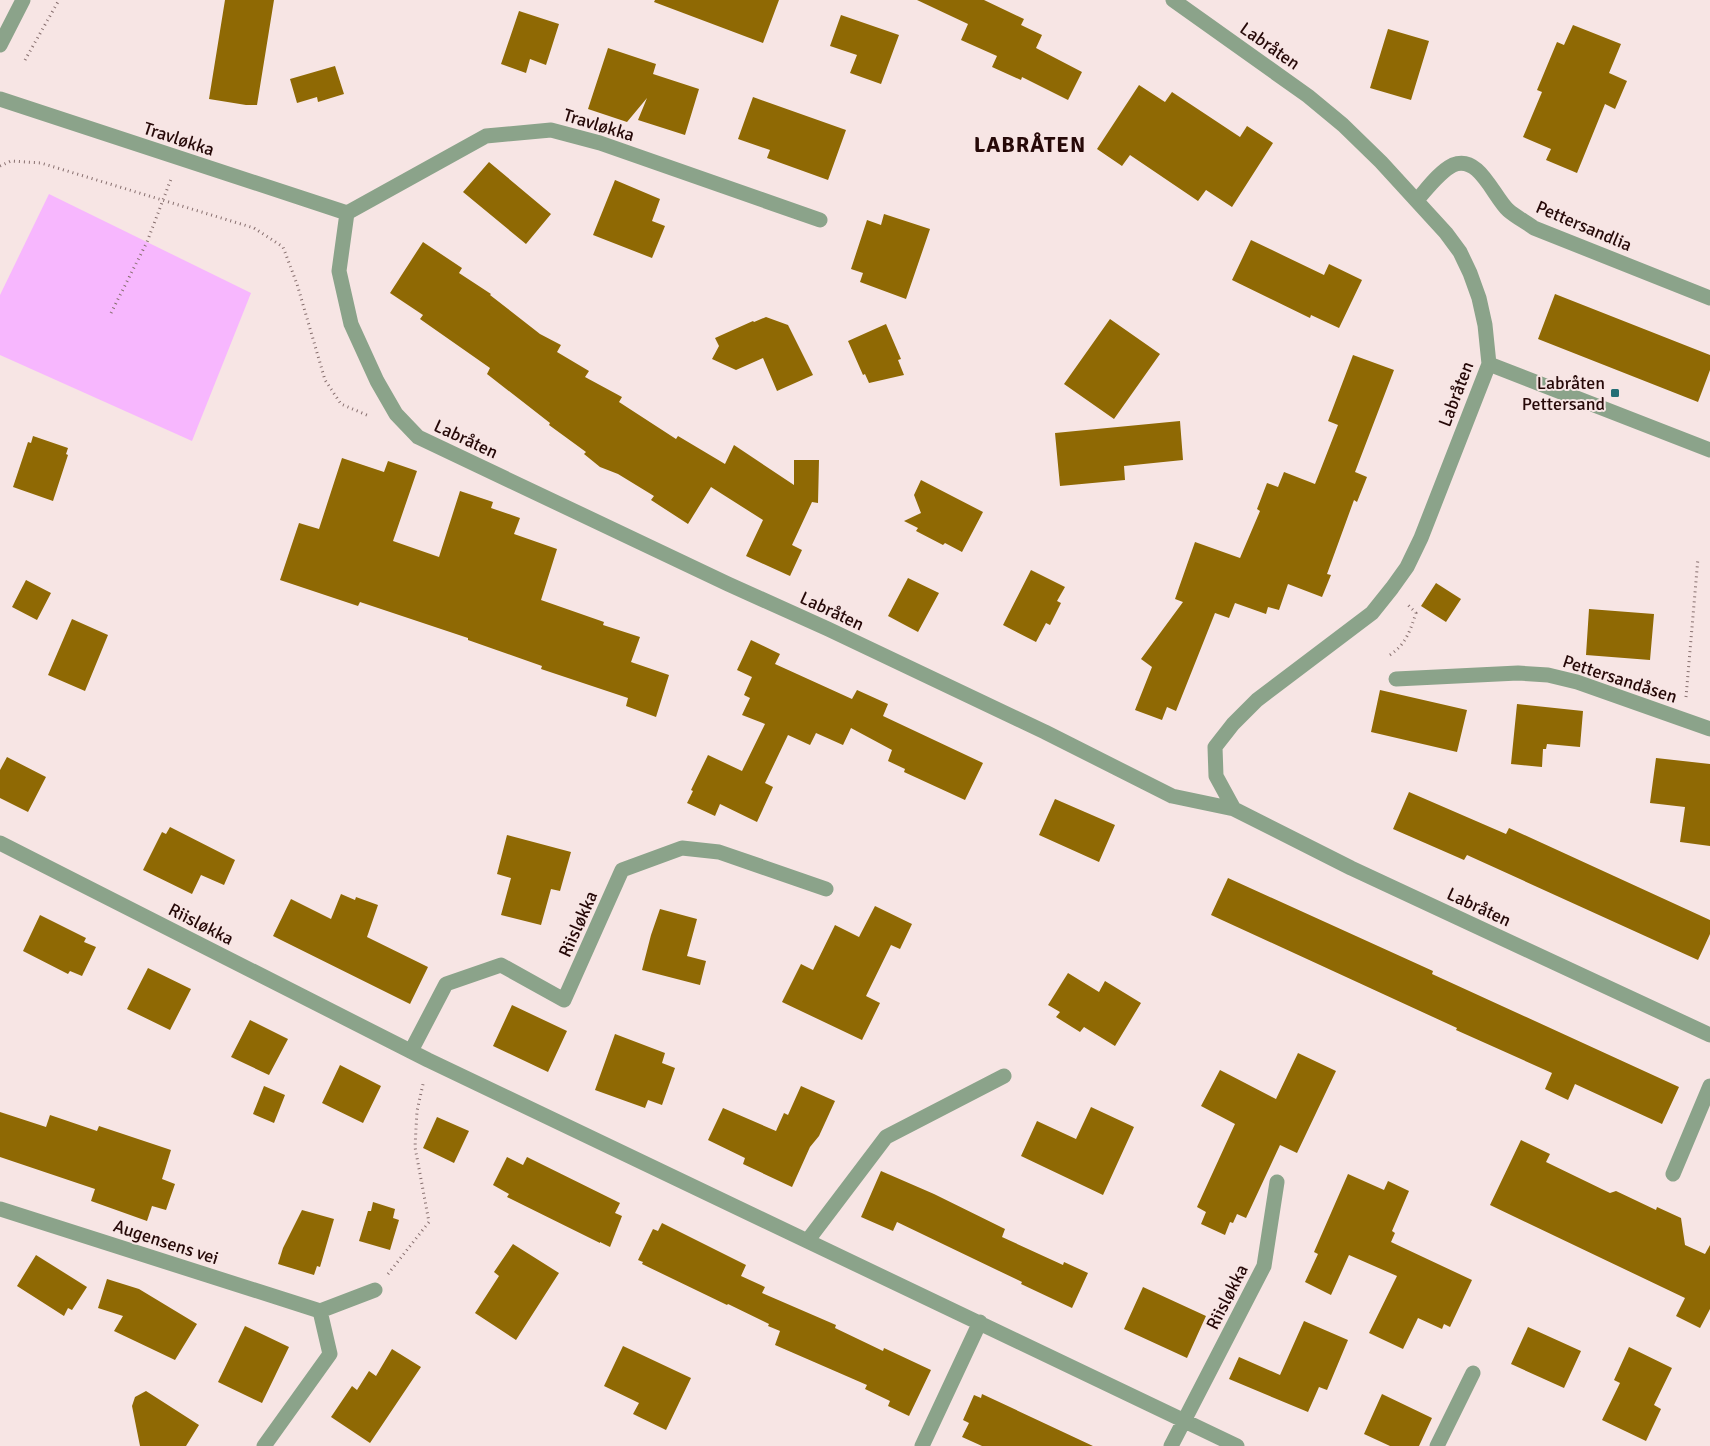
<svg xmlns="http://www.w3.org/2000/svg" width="1710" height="1446" viewBox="0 0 1710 1446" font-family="Signika,sans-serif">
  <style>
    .green { fill: #f7b7fe }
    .building { fill: #8f6904 }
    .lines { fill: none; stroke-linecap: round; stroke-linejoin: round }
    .path { stroke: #876f6e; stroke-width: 3; stroke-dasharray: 1 4; stroke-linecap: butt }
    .minor { stroke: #8ba38a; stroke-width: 15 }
    .poi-dot { fill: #236e75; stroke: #f7e5e4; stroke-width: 2 }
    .labels { text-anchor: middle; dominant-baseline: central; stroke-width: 4; stroke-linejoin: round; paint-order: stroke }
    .street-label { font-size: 18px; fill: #260908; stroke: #f7e5e4 }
    .poi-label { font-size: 18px; fill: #260908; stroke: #f7e5e4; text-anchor: end }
    .district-label { font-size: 22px; font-weight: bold; letter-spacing: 1px; fill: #260908; stroke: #f7e5e4 }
  </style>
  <rect width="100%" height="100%" fill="#f7e5e4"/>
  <path class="green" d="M49,194l202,99 -59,148 -192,-86v-60z"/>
  <path class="building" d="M225,0h49l-17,105h-11l-37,-6z
    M655,0h124l-16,43 -109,-41z
    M917,0h67l40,19 -3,6 21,10 -6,13 46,24 -14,28 -46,-23 -1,3 -29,-13 5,-11 -36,-16 7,-16z
    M519,11l40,13 -13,41 -16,-6 -4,14 -25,-9z
    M841,15l58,20 -18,49 -31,-11 7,-18 -27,-9z
    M1573,25l48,19 -12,29 18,8 -12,28 -10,-5 -28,69 -31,-13 5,-11 -28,-12 19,-45 -5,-2 20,-48 7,3z
    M1388,29l41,12 -18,59 -41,-12z
    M608,48l48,16 -3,10 46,15 -14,46 -47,-15 9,-22 -20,24 -39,-13z
    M335,66l9,28 -26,8 -1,-5 -20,6 -7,-24z
    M1139,85l26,17 7,-10 68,45 7,-11 26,17 -41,64 -26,-17 -8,11 -68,-46 -8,11 -25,-17z
    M753,97l93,33 -18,50 -61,-22 3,-8 -32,-11z
    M489,162l62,52 -25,30 -63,-52z
    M615,180l45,19 -8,22 13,5 -13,32 -59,-23z
    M884,214l46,15 -24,70 -46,-17 3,-9 -12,-4 16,-49 14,5z
    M1251,240l73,35 5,-11 33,16 -23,48 -28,-13 -1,3 -78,-38z
    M423,242l39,26 -3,5 32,21 -1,1 50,39 21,11 -4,7 32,19 -4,6 37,20 -3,5 57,37 2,-3 47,28 9,-19 60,40v-25h25l-1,43 -6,-1 -20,43 10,5 -12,26 -44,-20 17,-36 -52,-33 -23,37 -37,-24 3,-4 -36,-22 -18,-7 -16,-13 2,-2 -37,-27 1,-2 -63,-49 3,-6 -70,-49 3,-4 -33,-22z
    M1555,294l155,61v15l-12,32 -160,-63z
    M766,317l22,8 25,50 -36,16 -14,-33 -27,12 -24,-11 7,-13 -4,-8 38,-17 1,1z
    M1110,319l50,35 -46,65 -50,-35z
    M886,324l15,35 -3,1 6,15 -35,8 -4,-9 -2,1 -15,-34z
    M1353,355l41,15 -39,102 12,5 -10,25 -3,-2 -27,74 4,1 -9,22 -34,-13 -9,26 -11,-3 -2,7 -31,-11 -6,15 -14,-5 -39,98 -9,-4 -5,13 -27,-10 17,-43 -11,-8 42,-57 -8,-3 20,-57 45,16 20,-47 -3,-2 10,-26 11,4 6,-15 31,12 23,-59 -10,-4z
    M1180,421l3,39 -59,6 1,14 -65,6 -5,-53z
    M33,436l35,12 -2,6 2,1 -15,46 -40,-14 15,-45 3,1z
    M342,458l42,14 4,-11 29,10 -24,70 46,16 21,-66 33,11 -2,6 29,10 -6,16 43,15 -16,51 63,22 -1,3 37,12 -9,25 38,13 -13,42 -30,-11 2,-8 -87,-29 1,-3 -74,-26v-2l-108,-36 -2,4 -78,-26 19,-57 20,6z
    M921,480l62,32 -21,40 -17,-9 -2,2 -27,-14 2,-3 -14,-7 17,-8 -7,-18z
    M1031,570l34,17 -8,14 4,2 -11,22 -4,-2 -10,19 -33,-17z
    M908,578l31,15 -21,39 -30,-16z
    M26,580l25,13 -14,27 -25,-13z
    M1436,583l25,16 -15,23 -25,-16z
    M1589,609l65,5 -4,46 -64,-5z
    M72,619l36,16 -23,56 -37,-16z
    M751,640l29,14 -5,10 77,35 5,-9 31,14 -5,12 100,47 -18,37 -61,-28 1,-3 -17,-8 4,-11 -41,-22 -8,17 -27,-12 -6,12 -22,-10 -23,48 8,4 -16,35 -37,-18 -5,12 -28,-13 6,-12 -2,-1 17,-35 34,16 23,-47 -23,-9 8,-17 -6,-3 8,-18 -15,-7z
    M1380,690l87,20 -10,42 -86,-20z
    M1517,704l66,7 -3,36 -33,-3 -1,5h-3l-1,18 -31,-3z
    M7,757l39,20 -18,35 -28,-14v-28z
    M1656,758l54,6v82l-30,-4 5,-35 -35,-4z
    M1409,792l97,42 3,-6 201,92v14l-12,26 -231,-105 -3,5 -71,-31z
    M1055,799l60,26 -16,37 -60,-27z
    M170,827l65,33 -11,25 -23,-10 -9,19 -49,-24 19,-38 4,2z
    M507,835l64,17 -11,39 -9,-2 -10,36 -40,-10 10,-37 -14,-4z
    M1228,878l205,93 -1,3 247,113 -17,37 -87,-40 -7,16 -23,-11 7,-16 -96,-43 1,-2 -246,-113z
    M341,894l14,6 1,-3 22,8 -11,32 61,30 -18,37 -137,-68 18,-37 40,20z
    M875,906l37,18 -12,25 -9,-4 -25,51 14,7 -18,37 -80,-38 19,-38 12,6 22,-45 24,12z
    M660,909l37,10 -10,37 19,5 -6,24 -58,-15 9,-35z
    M40,915l46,23 -2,4 12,5 -14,29 -12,-5 -2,3 -45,-23z
    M148,968l43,21 -21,41 -43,-21z
    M1068,973l31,19 6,-11 36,22 -26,43 -31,-19 -4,5 -24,-15 4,-5 -12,-7z
    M512,1005l55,26 -19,41 -55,-26z
    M250,1020l38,19 -19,36 -38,-18z
    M615,1034l50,19 -3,10 13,5 -13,37 -14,-5 -3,8 -50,-18z
    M1298,1053l38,18 -39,82 -17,-8 -34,73 -9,-4 -4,9 -3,-1 -5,13 -24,-11 5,-12 -9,-5 38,-83 -34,-18 19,-36 56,29z
    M340,1065l41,21 -18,37 -41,-20z
    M264,1086l21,9 -11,28 -21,-9z
    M801,1086l34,15 -16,35 -9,11 -18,40 -49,-23 2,-6 -37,-18 15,-32 53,23 8,-18 4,2z
    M1091,1107l43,20 -31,68 -82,-39 16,-35 39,18z
    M0,1112l46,15 4,-12 47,16 2,-5 72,24 -9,29 13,5 -9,26 -14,-4 -5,15 -56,-20 4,-12 -95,-32z
    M437,1117l32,14 -15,32 -31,-15z
    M1521,1140l29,14 -4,8 64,31 6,-2 40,19 1,-3 24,11 4,27 20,9 5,-9v64l-10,19 -24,-12 9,-18 -195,-93z
    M507,1157l16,8 4,-8 93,46 -5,10 7,3 -12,31 -10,-5v1l-93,-46 2,-3 -16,-9z
    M881,1171l53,23 71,35 -3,8 61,28 1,-3 24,11 -16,35 -51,-24 1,-2 -125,-60 -4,9 -32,-14z
    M1348,1174l36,16 4,-9 21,10 -17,40 3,2 -4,9 81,38 -22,47 -6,-3 -2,5 -24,-11 -15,31 -34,-16 28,-57 -48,-21 -18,40 -26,-13 13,-28 -4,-2z
    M373,1202l22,7 -2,9 6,2 -9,30 -31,-9 9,-30h3z
    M302,1210l32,9 -14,48 -3,-1 -3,9 -36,-11 5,-16z
    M662,1223l84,42 -5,11 24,11 -3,6 74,32 -1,3 48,23 1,-3 47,22 -22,46 -21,-10 2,-5 -25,-12 2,-4 -92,-40 5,-14 -12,-5 1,-2 -41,-20 -1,1 -85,-41 1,-2 -5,-2 15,-31 5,2z
    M513,1244l46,29 -43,67 -41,-27 24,-37 -5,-4z
    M36,1255l51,32 -15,23 -4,-2 -4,8 -47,-30z
    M107,1279l32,10 58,35 -22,36 -61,-29 9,-15 -25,-8z
    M1143,1287l63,29 -19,42 -63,-29z
    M1304,1321l44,19 -21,50 -8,-3 -11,25 -79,-33 10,-22 41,18z
    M245,1326l44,21 -27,56 -44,-21z
    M1528,1327l53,24 -17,37 -53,-24z
    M623,1346l68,32 -25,52 -33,-16 6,-11 -35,-17z
    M1629,1347l43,21 -18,37 7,4 -15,32 -44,-21 18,-37 -6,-3z
    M392,1349l29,18 -51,76 -39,-26 21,-31 5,4 12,-19 7,5z
    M146,1391l53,34 -13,21h-46l-8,-40 3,-9z
    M982,1394l111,52h-111l-20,-9 7,-14 -6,-3 11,-25 7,3z
    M1382,1394l50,24 -13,28h-29l-26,-12z"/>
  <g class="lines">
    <path class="path" d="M25,60l34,-60
      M0,166l11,-5 30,2 213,65 29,19 14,37 28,96 16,24 28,12
      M111,313l36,-71 24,-63
      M1390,655c16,-11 20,-24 26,-42l-9,-9
      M1686,697l12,-139
      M388,1274l41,-52 -14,-75 2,-36 6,-27"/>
    <path class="minor" d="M1173,0l135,96 35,29 38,37 65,71 14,19 10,21 9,25 6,27 4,39 -68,174 -14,29 -15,21 -20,25 -115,87 -24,24 -18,23 1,29 18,33
      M0,45l23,-45
      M0,99l347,114 139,-77 65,-6 49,13 220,77
      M1417,200c10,-11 22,-28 36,-35 26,-11 40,31 55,45 8,7 18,12 26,18l176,70
      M347,213l-8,58 12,53 26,57 19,33 22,23 310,147 100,45 217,103 127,64 62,13 117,59 359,167
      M1489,364l221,86
      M1396,679l122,-6 30,2 29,7 133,47
      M0,843l428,217 809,386
      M411,1051l35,-67 55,-19 63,35 58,-130 60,-22 37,4 107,37
      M1673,1174l37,-88
      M0,1209l320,102 10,43 -66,92
      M808,1240l78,-103 118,-61
      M320,1311l55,-21
      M922,1446l58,-124
      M1171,1446l93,-180 13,-84
      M1437,1446l36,-73"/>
  </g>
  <rect class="poi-dot" x="1610" y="388" width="10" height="10" rx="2.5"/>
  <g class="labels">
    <g class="street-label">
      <text transform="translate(1270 46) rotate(35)">Labråten</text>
      <text transform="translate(599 125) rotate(17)">Travløkka</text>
      <text transform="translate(179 139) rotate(18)">Travløkka</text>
      <text transform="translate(1584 226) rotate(23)">Pettersandlia</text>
      <text transform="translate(1456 394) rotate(-69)">Labråten</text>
      <text transform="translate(466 439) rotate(25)">Labråten</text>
      <text transform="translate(832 611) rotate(25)">Labråten</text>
      <text transform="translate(1620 679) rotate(18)">Pettersandåsen</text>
      <text transform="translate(1479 907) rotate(25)">Labråten</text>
      <text transform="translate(201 924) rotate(27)">Riisløkka</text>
      <text transform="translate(578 924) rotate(-66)">Riisløkka</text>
      <text transform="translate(166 1242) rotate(18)">Augensens vei</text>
      <text transform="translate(1227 1297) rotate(-63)">Riisløkka</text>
    </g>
    <g class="poi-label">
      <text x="1605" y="383">Labråten<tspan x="1605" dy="21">Pettersand</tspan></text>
    </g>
    <g class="district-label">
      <text x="1030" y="144">LABRÅTEN</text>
    </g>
  </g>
</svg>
